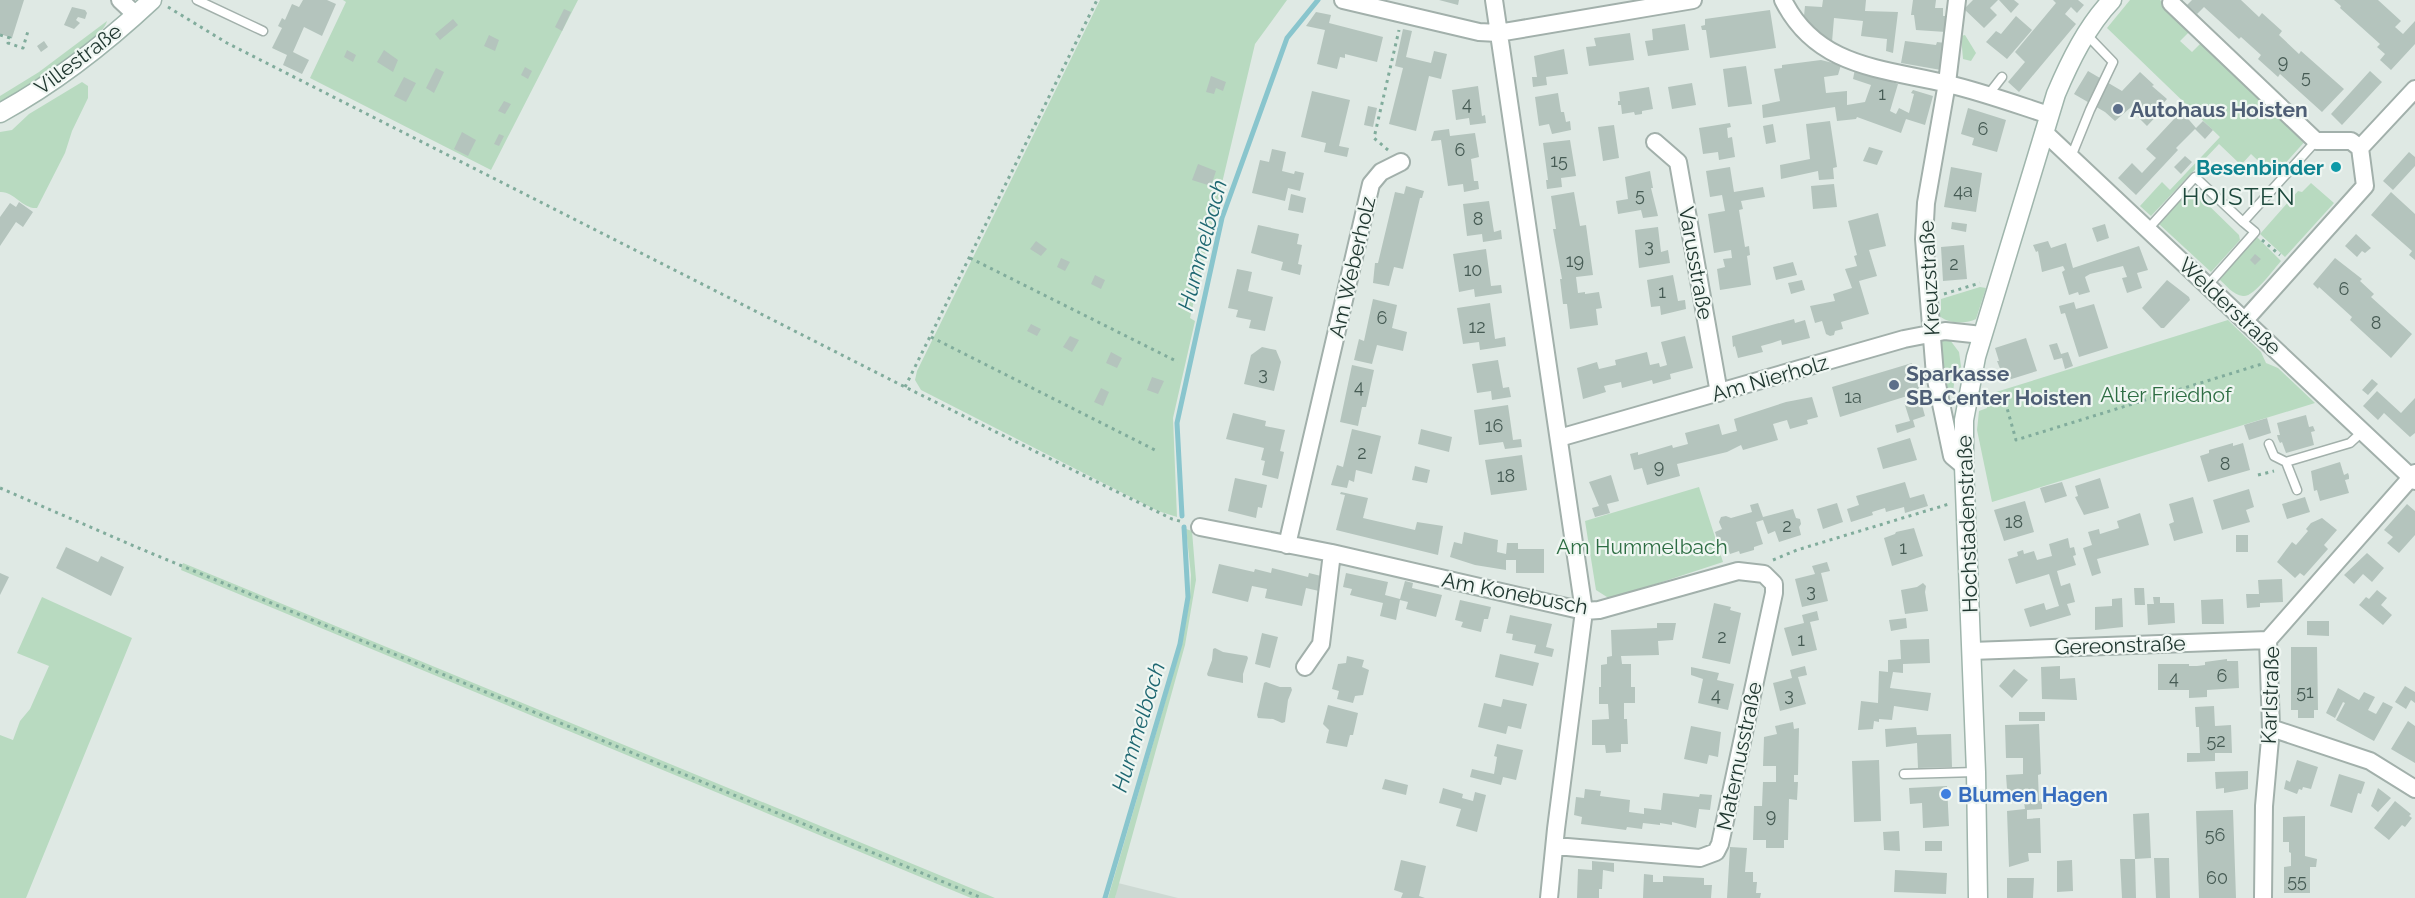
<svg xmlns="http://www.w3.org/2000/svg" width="2415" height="898" viewBox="0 0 2415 898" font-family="Raleway,sans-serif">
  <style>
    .built { fill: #cdd9d3 }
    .green { fill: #b8dac0 }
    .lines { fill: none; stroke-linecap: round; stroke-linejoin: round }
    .stream { stroke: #89c5cd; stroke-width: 5 }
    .building { fill: #b4c4bd }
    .service-casing { stroke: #a2b0ab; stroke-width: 11 }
    .minor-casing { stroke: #a2b0ab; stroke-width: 20 }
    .secondary-casing { stroke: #9fb5ac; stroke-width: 21 }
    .path { stroke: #81ac9c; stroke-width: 3; stroke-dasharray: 3 4.5; stroke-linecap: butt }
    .service { stroke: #fff; stroke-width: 8 }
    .minor { stroke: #fff; stroke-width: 16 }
    .secondary { stroke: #fff; stroke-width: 18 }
    .service-dot { fill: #5c6f8a; stroke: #eff6f2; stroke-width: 2 }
    .culture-dot { fill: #0f9aa8; stroke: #eff6f2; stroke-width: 2 }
    .shop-dot { fill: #3f7fe0; stroke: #eff6f2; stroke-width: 2 }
    .labels { text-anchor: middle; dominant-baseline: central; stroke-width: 4.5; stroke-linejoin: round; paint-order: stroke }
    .number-label { font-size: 18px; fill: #465b54 }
    .street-label { font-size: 21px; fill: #213831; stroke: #eff6f2 }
    .service-label { font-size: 21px; font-weight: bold; fill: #4e5e75; stroke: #eff6f2; text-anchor: start }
    .culture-label { font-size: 21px; font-weight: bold; fill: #0d838f; stroke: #eff6f2; text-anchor: end }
    .park-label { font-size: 21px; fill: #2d6d43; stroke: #eff6f2 }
    .shop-label { font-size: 21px; font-weight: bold; fill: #366cbe; stroke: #eff6f2; text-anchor: start }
    .water-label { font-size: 22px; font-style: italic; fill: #1e6771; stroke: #eff6f2 }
    .quarter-label { font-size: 24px; letter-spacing: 1.5px; fill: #1e493d; stroke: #eff6f2 }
  </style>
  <rect width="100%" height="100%" fill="#dfe9e4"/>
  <path class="built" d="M1118,883l60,15h-63z"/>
  <path class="green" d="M343,0h235l-87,170 -181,-92 36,-76z
    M1100,0h187l-32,44 -65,274 5,3 -22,97 4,99 -19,-6 -237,-121 -6,-10 2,-9z
    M2130,0h30l31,30 -11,11 12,11 12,-12 103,99 -33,37 -23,-22 -10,11 -22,-21 -68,72 -11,-10 22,-24 8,8 50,-53 -113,-109z
    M107,21c-5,21 -85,68 -107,81v-6l39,-24z
    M1965,35l11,18 -5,8 -8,-2 -2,-23z
    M82,82l6,4v12l-16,33 -7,22 -28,55c-15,1 -23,-17 -37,-16v-60l12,-2 17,-16z
    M2311,183l23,20 -49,54 -25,-23 38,-43 4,1z
    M2187,193h9l43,42 1,5 -29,32 -52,-48z
    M2257,237l24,24c-7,8 -28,37 -38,35 -10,-1 -17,-11 -24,-17z
    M1980,287l6,1 -10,31c-11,6 -36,5 -40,-9h5v-11z
    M2228,320l33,32 5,11 12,5 37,35 -323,99 -15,-72 2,-19 8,-3 -4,-12z
    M1935,338l15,2 9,12 3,21 -1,4 -6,-1 -2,16 -10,1z
    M1699,487l24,75 -113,37 -14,-9 -11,-69z
    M1186,529l6,2 4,49 -11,65 -70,253h-7l74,-254 8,-47 1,-22z
    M183,563l812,335h-24l-790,-328z
    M42,597l90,41 -106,260h-26v-163l13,5 7,-19 10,-12 19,-43 -32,-13z"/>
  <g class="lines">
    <path class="stream" d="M1182,516l-5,-93 45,-205 65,-180 31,-38
      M1105,898l75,-254 8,-47 -4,-70"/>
  </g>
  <path class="building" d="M0,0h24l-12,38 -12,-4z
    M303,0h24l9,4 -14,32 -18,-9 -11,25 16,8 -7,14 -19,-9 4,-10 -15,-7 10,-20 -4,-2 4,-8 3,2 7,-16 7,3z
    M1439,0h20l-1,5z
    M1823,0h43l-1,11 33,1 -5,41 -7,-2 1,-12 -26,-3 2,-15 -29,-3 -2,24 -13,-7 -15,-19 1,-10 17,1z
    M1913,0h23l-1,8h8v8h3v16l-30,-2 -2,-15h-3z
    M1973,0h25l-8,8 7,7 -13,13 -20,-19z
    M1999,0h15l5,4 -8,9z
    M2053,0h25l6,5 -7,8 -6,-6 -6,7 11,10 -57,68 -11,-10 17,-20 -10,-10 41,-49z
    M2192,0h49l18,17 3,-4 20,18 -3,4 20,19 2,-3 43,38 -22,23 -42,-38 -2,3 -20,-18 3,-4 -20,-18 -2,2 -35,-32 -7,7 -10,-9z
    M2334,0h44l23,21 -6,6 8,7 12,-13v23l-24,26 -11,-10 5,-6 -8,-7 3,-3 -40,-36 1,-2z
    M72,7l13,3 2,3 -2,6 -7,-2 -2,3 4,3 -6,6 -10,-4z
    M564,9l7,3 -9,19 -7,-4z
    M1770,10l6,38 -66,10 -4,-28h-4l-1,-4 4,-1v-6z
    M1316,12l15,3 -2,8 54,14 -6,25 -32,-8v4l-5,-1 -3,12 -20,-5 8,-34 -19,-4z
    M2016,16l16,14 -25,29 -21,-17 10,-11 5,3z
    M453,19l5,6 -18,15 -5,-6z
    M1685,24l4,26 -41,6 -3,-15 8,-1 -1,-11z
    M1403,29l9,2 -6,26 25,6 3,-12 13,3 -6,25 -12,-3 -13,55 -27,-7 14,-56 -8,-2z
    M1630,33l4,27 -45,6 -3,-19 10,-1 -2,-8z
    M489,35l10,5 -4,11 -11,-5z
    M44,41l4,6 -7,5 -4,-6z
    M1905,41l31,4 1,-3 8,1 -4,27 -40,-7z
    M1564,49l4,25 -22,3 1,8 -14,2 -1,-10h5l-3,-21z
    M347,50l9,5 -3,7 -9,-5z
    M384,50l14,10 -5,12 -16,-10z
    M1821,60l20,5 -3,10 -14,2 2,16 21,-2v14l18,-3 6,-17 -18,-6 2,-10 43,15 -8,27 6,3 3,-6 10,5 5,-19 -3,-1 2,-3 20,6 -8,29 -19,-6 -5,14 -44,-16 -1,2 -19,2 -2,-14 -72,11 -1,-13 18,-4 -6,-32 8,-1v-3z
    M1746,66l6,38 -24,3 -5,-38z
    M525,67l7,4 -4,8 -7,-4z
    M436,68l8,4 -10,21 -8,-5z
    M2088,71l34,20 18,-19 14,13 -2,1 15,13 -7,8 3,2 -16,17 -9,-9 7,-7 -8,-8 -22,19 -10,-9 -31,-18z
    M2370,71l12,11 -40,43 -11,-11z
    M1211,76l15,6 -3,9 -7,-3 -2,6 -8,-2z
    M404,77l12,6 -10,19 -12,-6z
    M1692,83l4,22 -24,4 -4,-22z
    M1478,86l4,30 3,-1 1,8 -16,2 -1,-7 -13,2 -4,-30z
    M1649,87l4,22 -11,2v3l-7,1 -1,-3 -12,2 -1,-9h-3v-4h2l-1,-9z
    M1312,91l38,9 -11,46 10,2 -2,9 -23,-5 2,-9 -25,-6z
    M1558,93l3,19h3l2,10 4,-1 1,9 -19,4 -3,-10 -10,2 -4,-29z
    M504,101l7,3 -6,10 -7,-3z
    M1368,106l9,2 -4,19 -9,-2z
    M2178,107l18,21 7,-7 10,9 -8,9 -10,-10 -19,19 2,2 -42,45 -18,-17 14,-15 10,10 14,-15 -10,-9 28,-30 -3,-4z
    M1968,108l38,12 -9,32 -25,-7 2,-7 -13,-4z
    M1830,121l7,46 -4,1 1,11 -15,1 -1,-9 -37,8 -1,-14 30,-6 -4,-35z
    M1730,123l1,4 -4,1 1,10 4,-1 3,20 -16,3 -1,-8 -15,2 -4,-26z
    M1773,124l3,18 -10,2 -3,-18z
    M1614,125l5,33 -16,3 -5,-34z
    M1449,129l1,7 25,-3 4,24 -8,2 3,22h4l1,8 -15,3 -1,-8 -15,2 -7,-46 -10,1 3,-10z
    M462,132l14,8 -8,16 -14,-7z
    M499,134l5,2 -5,10 -5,-2z
    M1570,140l6,36 -15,2 1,9 -15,2 -1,-9h2l-5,-37z
    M1869,147l14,4 -6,14 -14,-4z
    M1272,149l14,3 -4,19 12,3 1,-3 9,2 -4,18 -12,-3 -3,13 -33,-8 8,-33 9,2z
    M2409,152l6,5v9l-22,24 -10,-9z
    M2185,156l7,6 -11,12 -7,-7z
    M1198,164l18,7 -5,15 -19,-6z
    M1730,167l4,25 29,-5 2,10 -24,4 2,8 -4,1 6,37 4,-1 1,9 -3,1 4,29 -31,5 -3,-21 8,-2 -2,-8 9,-1 -1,-8 -17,3 -6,-39 17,-3 -3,-16 -12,2 -4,-26z
    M1951,167l31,6 -6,39 -32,-5z
    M1650,171l3,17h-2l7,28 -15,2 -2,-8 -23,4 -2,-13 12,-2 -3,-22z
    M1834,184l3,23 -24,2 -2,-23z
    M1406,186l18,5 -2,7h-2l-17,71 -9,-2 -5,19 -16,-3 2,-20h3l17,-71 9,2z
    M1574,192l6,34 6,-1 7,50 -17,2 2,16 7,-1v2l14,-2 3,16 -6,1 2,16 -28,4 -3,-25h-4l-3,-25h2l-9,-50h3l-5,-33z
    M2391,192l24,22v46l-6,-5 3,-4 -41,-36z
    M1291,194l15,4 -3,15 -15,-3z
    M1489,201l5,31 7,-2 1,9 -19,3 -1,-8 -15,2 -4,-32z
    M19,202l14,10 -10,15 -7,-5 -16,24v-29l10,-14 6,4z
    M1878,213l8,33 -17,4 8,26 -18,5 10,33 -28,8 2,7 -8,2 -1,4 -4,1 -4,-2 -4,-13 -7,2 -5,-17 25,-5 -2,-7 19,-6 -7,-19 12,-3 -3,-10 3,-1 -9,-34z
    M1952,222l15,2 -1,8 -15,-3z
    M2105,224l4,14 -12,4 -5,-14z
    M1258,225l41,9 -2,10 5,1 -4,19 4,1 -2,10 -19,-5 2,-8 -32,-9z
    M1658,227l3,25 7,-2 2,13 -31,5 -4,-38z
    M2356,234l15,14 -6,5 -3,-2 -5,6 -12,-11z
    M1036,241l11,8 -6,7 -11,-7z
    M2048,241l3,7 15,-5 7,25 66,-22 9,24 -11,3 5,15 -15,5 -5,-15 5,-1 -4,-11 -33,8 -5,3 5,15 -11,3 -1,-3 -9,3 -7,-23 3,-2 -2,-4 -21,6 -4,-21 -2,1 -3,-7z
    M1964,245l3,34 -24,2 -2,-34z
    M1486,249l5,37 10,-1 1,8 -27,4 -1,-8 -15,3 -6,-38z
    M2255,254l6,5 -6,6 -5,-5z
    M1061,258l9,4 -5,9 -8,-4z
    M2335,258l27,21 -2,2 14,13 -3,3 41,37 -21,24 -41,-38 2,-3 -33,-30 -1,2 -5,-5z
    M1793,262l4,13 -21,5 -3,-13z
    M1237,269l15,3 -4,19 25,6 -8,34 -16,-3 2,-8 -15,-3 2,-7 -10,-2z
    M1095,275l10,5 -4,9 -10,-5z
    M1673,275l5,26 7,-1 1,9 -25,6 -1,-9 -9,1 -4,-27z
    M1802,280l3,10 -14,4 -3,-11z
    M2167,280l22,17 1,3 -26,28h-3l-19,-20z
    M1373,299l24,6 -5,23 15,4 -4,19 -26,-6 -5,19 -18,-4 5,-21 5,2z
    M2074,302l2,7 18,-5 14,44 -29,9 -14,-44 -4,1 -2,-8z
    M1490,303l5,36 10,-2 1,9 -26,4 -1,-8 -16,2 -6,-36z
    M1794,319l1,4 10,-3 5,18 -28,7 -1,-5 -9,3 -11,3 2,6 -25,6 -3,-12 -2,1 -1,-11z
    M1031,324l10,5 -4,7 -10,-5z
    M1070,336l9,4 -7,12 -9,-5z
    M1685,336l8,32 -23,6 1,5 -18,5 -1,-4 -30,8 -1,-6 -17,4 2,6 -23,7 -6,-31 20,-6 2,7 17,-4 -1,-5 32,-8 3,13 9,-2 1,4 7,-2 -6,-23z
    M2026,338l11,33 -32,10 -8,-20h2l-4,-13z
    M2057,343l4,11 7,-2 5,14 -8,3 -3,-11 -8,2 -5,-15z
    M1262,347l14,3 5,12 -7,29 -30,-7 7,-29z
    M1111,352l11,6 -5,10 -11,-5z
    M1498,360l5,28 6,-1 2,10 -19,3 -1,-9 -14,2 -5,-29z
    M1912,363l8,29 -80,25 -8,-30z
    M1352,365l22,5 -8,37h-4l-4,19 -18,-4z
    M1152,377l12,4 -6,13 -11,-4z
    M2372,379l6,5 -10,11 -6,-5z
    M1101,388l8,4 -6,14 -9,-4z
    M2377,391l24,22 14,-15v35l-5,4 -26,-24 -6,7 -15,-14z
    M1812,397l6,20 -11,3 1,4 -18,5 -3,-9 -14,4 5,16 -35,10 -2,-5 -14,7 -50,12 3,12 -33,9 -5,-17 -8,2 -4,-16 8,-2v3l34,-10 1,3 15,-4 -3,-11 34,-9 3,11 15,-4 -3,-12 52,-17z
    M1920,398l5,18 -12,4 2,7 -18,6 -2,-8 15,-4 -6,-19z
    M1508,405l5,35 8,-1 1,8 -17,2 -2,-7 -24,3 -5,-35z
    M1233,413l33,8 -1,5 20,4 -5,21 4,1 -6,27 -16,-4 3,-14 -4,-1 3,-12 -38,-9z
    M2306,415l3,12 4,-1 2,5 -4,1 3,13 -28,8 -4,-11 -2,1 -2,-4 -1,-4h3l-3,-12z
    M2267,418l4,15 -22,7 -5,-15z
    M1352,429l29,7 -9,38 -16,-4 -2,12 -5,-2 -2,8 -16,-3 6,-20 6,2z
    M1421,429l31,8 -3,15 -31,-8z
    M1910,438l7,22 -34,9 -6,-21z
    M2233,443v3l10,-3 7,27 -42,12 -8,-26 9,-3v-3z
    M1522,455l5,35 -36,5 -6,-35z
    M2340,462l4,13 4,-2 1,3v3l-4,1 4,13 -29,8 -3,-11 -3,1 -3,-20z
    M1415,466l15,4 -3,13 -15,-3z
    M1611,475l8,26 -12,3 3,9 -15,4 -3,-9 7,-2 -10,-24z
    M1235,478l32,7 -5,23 -4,-1 -2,11 -28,-7z
    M2100,478l9,30 -25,7 -9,-18 3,-1 -3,-10z
    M1905,482l5,16 14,-4 4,12 -23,7 -1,-6 -18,5 -1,-4 -13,4 1,3 -22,7 -4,-13 12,-4 -3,-9z
    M2062,482l5,14 -22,7 -5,-15z
    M2249,489l5,18 -8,3 4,12 -28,8 -9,-30z
    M1341,492l27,6 -5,20 52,12 2,-8 26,4 -5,29 -102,-25 9,-35 -5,-1z
    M2193,497l10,36 -29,8 -5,-17 5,-2 -5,-18z
    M2305,497l5,15 -23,7 -5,-15z
    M2025,501l9,31 -30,9 -10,-31z
    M1758,503l5,14 30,-8 3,9 4,1 1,5 -2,3 2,8 -22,7 -4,-11 -7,3 -5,-14 -7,2 7,22 -9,3v3l-14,4 -1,-3 -9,3 -3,-8 -7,2 -5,-16 7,-3 -3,-7 2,-5 5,-1 5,2 21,-6 -2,-7z
    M1837,503l6,19 -20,7 -6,-20z
    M2407,504l8,7v24l-16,18 -12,-10 6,-6 -9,-7z
    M2140,513l9,32 -52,14 4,14 -9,3 -9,-28 9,-3 -4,-13 11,-3 1,5 19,-6 -2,-7z
    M2322,518l15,12 -13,15 4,4 -24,27 -4,-3 -5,5 -18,-16 15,-20 4,3 12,-14 -2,-2 5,-6z
    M1914,528l9,28 -31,10 -8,-28 11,-4 1,-2z
    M1464,532l34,8 -1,12 9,2 1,-11h11v6h26v24h-28v-13h-10v10l-31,-5 -25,-8 4,-15 8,2z
    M2236,535h12v17h-12z
    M2068,538l2,10 4,-1 2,8 -3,1 3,9 -19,6 4,15 9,-3 5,19 -8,2 4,11 -41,12 -6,-18 20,-6 2,7 13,-4 -10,-32 -33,10 -8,-25 10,-3 -1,-4 6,-2 1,4 10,-3 3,9 15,-4 -3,-12z
    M66,547l32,15 3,-6 23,11 -13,29 -55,-28z
    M2367,553l17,15 -12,14 -9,-8 -9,10 -10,-9z
    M1827,562l3,9 -9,2 7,28 -26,6 -7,-28 20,-5 -3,-8z
    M1219,564l35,8 1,-3 16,4 1,-5 36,9 1,-4 12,3 -2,15 -13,-3 -4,18 -37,-8 2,-9 -15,-3 -4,16 -36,-9z
    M0,573l9,4 -9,18z
    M1346,573l42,9 -3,13 15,4 5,-18 8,2 -1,5 30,7 -6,22 -30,-8 2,-7 -8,-2 -4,20 -16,-4 3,-13 -33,-8 2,-6 -9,-2z
    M2282,579l1,23 -23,1v4l-13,1 -1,-14h13l-1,-14z
    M1923,583l3,3 -1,6 3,19 -23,3 -4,-24 16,-3z
    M2134,588h10l1,17h-10z
    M2377,590l10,8 -6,7 11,10 -9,10 -24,-20 7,-8 3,2z
    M2153,597h7v6h14l1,20 -27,2 -1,-21h7z
    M2122,598l1,29 -28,3v-23l17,-1v-7z
    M2223,599l1,25h-22l-1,-24z
    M1460,600l31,7 -3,12h-4l-3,13 -20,-5 2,-5 -8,-2z
    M1714,603l17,4 -1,3 11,3 -11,51 -28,-6z
    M1817,611l2,9 -9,2 7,28 -25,6 -8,-28 20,-5 -2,-8z
    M1510,615l42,9 -6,23 8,2 -2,8 -18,-4 2,-8 -24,-5 1,-6 -7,-1z
    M1906,618l1,10 -16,3 -2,-11z
    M2307,621h22v15l-22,-1z
    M1657,623h19l-3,17 -15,1 1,14 -38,1 1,8h9v23h4v16h-11v16h3l1,25h-7v8l-15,1 -1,-8h-13v-25l17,-1 -1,-15h-9v-17h2v-22l6,-1v-7l5,-1 -1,-26 46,-2z
    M1262,633l16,4 -8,31 -15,-4z
    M1929,639l1,24 -27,1v9l-10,-1 -3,16 41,5 -3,18 -34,-5 -2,14 -13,-1v3l-5,-1 -1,8 -15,1 3,-29 17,2 1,-32 9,1v-12l13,-1 -1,-19z
    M2291,647h26l1,63h-4v8h-16v-8h-7z
    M1215,648l8,4 24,4 1,2 -5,16v9l-35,-7 -1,-2 5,-14 1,-11z
    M1500,654l39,9 -6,23 -38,-9z
    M1347,656l17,4 -2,7 7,3 -6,25 -8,1 -2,7 -16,-4 2,-8 -7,-2 6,-25 8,-1z
    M2227,659v2h11l1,27 -32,2v7l-18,1v-8h-31v-26h31v2h8l8,-1v-3z
    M1805,666l2,9 -9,2 8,27 -26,7 -7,-28 19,-5 -2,-8z
    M2060,666v13l15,-1 2,22 -35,-1 -1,-32z
    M1691,667l28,6 -2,7 17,4 -6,26 -30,-7 5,-24 -12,-4z
    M2014,669l14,11 -16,18 -13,-12z
    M1266,682l14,5h11l1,3 -4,10 -3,22 -3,1 -9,-4 -15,-1 -1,-3 7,-32z
    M2405,686l10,6v11l-4,-3 -5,9 -11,-7z
    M2338,688l21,12 5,-8 11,5 -7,13 8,4 7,-12 10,5 -19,34 -38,-21 9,-17 -2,-1 -8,16 -9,-5z
    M1503,699l24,5 -6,25 -13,-3 -2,8 -28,-7 6,-24 17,4z
    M1328,705l30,8 -5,22h-3l-3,12 -21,-4 3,-13 -6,-6z
    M2214,706l1,20 16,-1 1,28h-17v8l-28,1v-9h13l-1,-26h-3l-1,-20z
    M2019,712h26v9h-26z
    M2408,721l7,5v37l-24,-14z
    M1793,722l1,7 5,-1 -1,47h-4v7h4l-1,18 -8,-1 -1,41h-4v8h-18v-8h-13l1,-34h8l1,-24h13v-16h-13l1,-29 13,-3 -2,-8z
    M2039,724l2,50 -3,1 1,26 3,-1v9l-15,1v9l13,-1 1,35h-13l1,8 -20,6 -2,-56 18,-2 -1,-7 -16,1 -2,-28 17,-1v-16h-17l-1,-33z
    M1691,726l30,6 -3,25 -9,-2 -2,9 -23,-5z
    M1916,727l1,8 34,-1 1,33 -34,1 -1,-25 -31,4 -1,-18z
    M1497,744l26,6 -7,30 -13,-3 -2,8 -31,-8 2,-8 22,5 3,-17 -3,-1z
    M1879,760l2,61 -27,1 -2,-61z
    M2297,760l21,7 -7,22 -8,-2 -1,3 -3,-1 -2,5 -13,-5 2,-9 4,2z
    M2248,771v18l-24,4v-5l-8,1 -1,-17z
    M2339,774l26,8 -4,12 -3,-1 -6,20 -22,-7z
    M1385,779l23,6 -2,10 -24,-6z
    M1947,786l2,40 -26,2 -1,-25 -12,1 -1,-16z
    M1443,788l20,6 -1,4 11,3 2,-9 11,3 -9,37 -21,-6 5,-17 -22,-6z
    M2378,788l13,10 -13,14 -7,-6z
    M1585,789l16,2 -1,5 30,4 -1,12 15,2v-6l17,2 2,-17 36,4 1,-3 12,1 -2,15 -11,-1 -3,19 -24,-6v3l-12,-2v2l-17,-2 -1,6 -15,-2 -1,3 -45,-6 1,-7 -8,-2 2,-18 8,1z
    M2395,801l16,13 -2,2 3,2 -7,9 -3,-2 -13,15 -15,-12z
    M2233,810l3,88h-37l-3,-87z
    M2149,813l2,45 -16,1 1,39h-14l-2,-39h15l-2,-45z
    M2305,816v40l12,3 -1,8h-6v26h-26v-26l7,-1v-13l-2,-1v-10h-6v-25z
    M1899,831l1,20 -16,-1 -1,-18z
    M1925,841h17v10h-17z
    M1730,847l17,1 -2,24h8v10h4l-1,11h5l-1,5h-33z
    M2154,858h15l1,40h-14z
    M1401,860l25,6 -7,30 6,2h-24l2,-5 -9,-3z
    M2072,860l1,31 -16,1v-31z
    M1592,861l22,2v9l-11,-2 -1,19h-3v9h-22l1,-29 14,1z
    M1895,870l52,3 -1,21 -52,-2z
    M1644,874l9,1v7h10v-6l41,2v7h8l-1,13h-68z
    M2007,878h27l-1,20h-26z"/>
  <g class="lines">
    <g class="service-casing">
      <path id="service" d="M197,0l66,31
        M1988,95l14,-18
        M2071,157l19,-47 23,-48 -27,-28
        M2148,229l47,-52 48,45
        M2208,285l47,-53 -12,-10 73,-81
        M2269,444l5,12 12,6 11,28
        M2286,462l64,-19 13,-12
        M1904,774l72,-2"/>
    </g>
    <g class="minor-casing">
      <path id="minor" d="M120,0l16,15
        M1343,0l136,32 19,1 195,-33
        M1494,0l90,611 -28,218 -7,69
        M1783,0c34,68 99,68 165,84 34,8 67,20 101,31
        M1957,0l-10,83 -21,120 -2,36 11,136 17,81 12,10
        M2171,3l145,138h35l9,7
        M2044,132l371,349
        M1655,142l23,20 41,231
        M2245,320l120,-134 -5,-38 55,-59
        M1559,438l345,-99 41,-8 37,4
        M1200,527l132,26 252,58 15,-1 139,-39 26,3 10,10v9l-54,251 -4,8 -16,6 -145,-12
        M1287,545l84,-361 10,-12 20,-10
        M1971,651l297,-11
        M1305,667l16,-23 11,-91
        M2271,728l99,33 45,28
        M2263,898l1,-92 7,-78 -3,-88 147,-167"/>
    </g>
    <g class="secondary-casing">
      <path id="secondary" d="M0,113c55,-30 106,-70 152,-113
        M1978,898l-2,-126 -12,-306v-46l12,-63 80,-263c14,-33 31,-68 56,-94"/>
    </g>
    <path class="path" d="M168,7l59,36 678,344 267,132 11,3
      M0,35l10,3 -2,5 15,5 5,-17
      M1388,150l-14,-12 25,-108
      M2262,240l18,15
      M970,258l208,104
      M1944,294l36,-11
      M931,337l226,114
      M905,387l192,-387
      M1984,405l21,-4 11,39 249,-77
      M2258,475l16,-4
      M0,488l141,61 841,349
      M1773,560l24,-10 152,-46"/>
    <use href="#service" class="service"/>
    <use href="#minor" class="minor"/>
    <use href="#secondary" class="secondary"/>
  </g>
  <g class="service-dot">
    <circle cx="2118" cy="109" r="6"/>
    <circle cx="1894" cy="385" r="6"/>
  </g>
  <circle class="culture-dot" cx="2336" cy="167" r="6"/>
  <circle class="shop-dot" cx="1946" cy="794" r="6"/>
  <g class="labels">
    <g class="number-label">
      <text x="2283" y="61">9</text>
      <text x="2306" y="76">5</text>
      <text x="1882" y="93">1</text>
      <text x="1467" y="103">4</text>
      <text x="1983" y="128">6</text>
      <text x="1460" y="149">6</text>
      <text x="1559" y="160">15</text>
      <text x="1963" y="190">4a</text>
      <text x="1640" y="194">5</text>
      <text x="1478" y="218">8</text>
      <text x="1649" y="245">3</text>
      <text x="1575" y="260">19</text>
      <text x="1954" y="263">2</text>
      <text x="1473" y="269">10</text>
      <text x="2344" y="288">6</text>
      <text x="1662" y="291">1</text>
      <text x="1382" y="317">6</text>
      <text x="2376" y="322">8</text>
      <text x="1477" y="326">12</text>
      <text x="1263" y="373">3</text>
      <text x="1359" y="386">4</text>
      <text x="1853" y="396">1a</text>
      <text x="1494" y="425">16</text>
      <text x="1362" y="452">2</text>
      <text x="2225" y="463">8</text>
      <text x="1659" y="466">9</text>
      <text x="1506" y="475">18</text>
      <text x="2014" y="521">18</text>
      <text x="1787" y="525">2</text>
      <text x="1903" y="547">1</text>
      <text x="1811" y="590">3</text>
      <text x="1722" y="636">2</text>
      <text x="1801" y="639">1</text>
      <text x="2222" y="675">6</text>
      <text x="2174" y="677">4</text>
      <text x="2305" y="691">51</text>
      <text x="1716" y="694">4</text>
      <text x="1789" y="694">3</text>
      <text x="2216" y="740">52</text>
      <text x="1771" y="815">9</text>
      <text x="2215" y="834">56</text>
      <text x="2217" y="877">60</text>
      <text x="2297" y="880">55</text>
    </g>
    <g class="street-label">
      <text transform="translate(78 59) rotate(-37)">Villestraße</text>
      <text transform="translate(1696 263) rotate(80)">Varusstraße</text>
      <text transform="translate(1352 267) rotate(-77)">Am Weberholz</text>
      <text transform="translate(1929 278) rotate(-93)">Kreuzstraße</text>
      <text transform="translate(2230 306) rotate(43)">Welderstraße</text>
      <text transform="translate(1770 378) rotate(-16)">Am Nierholz</text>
      <text transform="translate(1967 524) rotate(-92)">Hochstadenstraße</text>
      <text transform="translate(1515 593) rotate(11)">Am Konebusch</text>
      <text transform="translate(2120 645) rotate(-2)">Gereonstraße</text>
      <text transform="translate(2270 695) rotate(-88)">Karlstraße</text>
      <text transform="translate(1739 756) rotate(-78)">Maternusstraße</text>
    </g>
    <g class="service-label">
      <text x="2130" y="109">Autohaus Hoisten</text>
      <text x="1906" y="373">Sparkasse<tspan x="1906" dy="24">SB-Center Hoisten</tspan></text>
    </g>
    <g class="culture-label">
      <text x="2324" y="167">Besenbinder</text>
    </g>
    <g class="park-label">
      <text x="2166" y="394">Alter Friedhof</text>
      <text x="1642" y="546">Am Hummelbach</text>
    </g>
    <g class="shop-label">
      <text x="1958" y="794">Blumen Hagen</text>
    </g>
    <g class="water-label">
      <text transform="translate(1202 245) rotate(-75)">Hummelbach</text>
      <text transform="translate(1138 727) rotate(-73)">Hummelbach</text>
    </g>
    <g class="quarter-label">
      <text x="2239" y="196">HOISTEN</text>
    </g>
  </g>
</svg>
